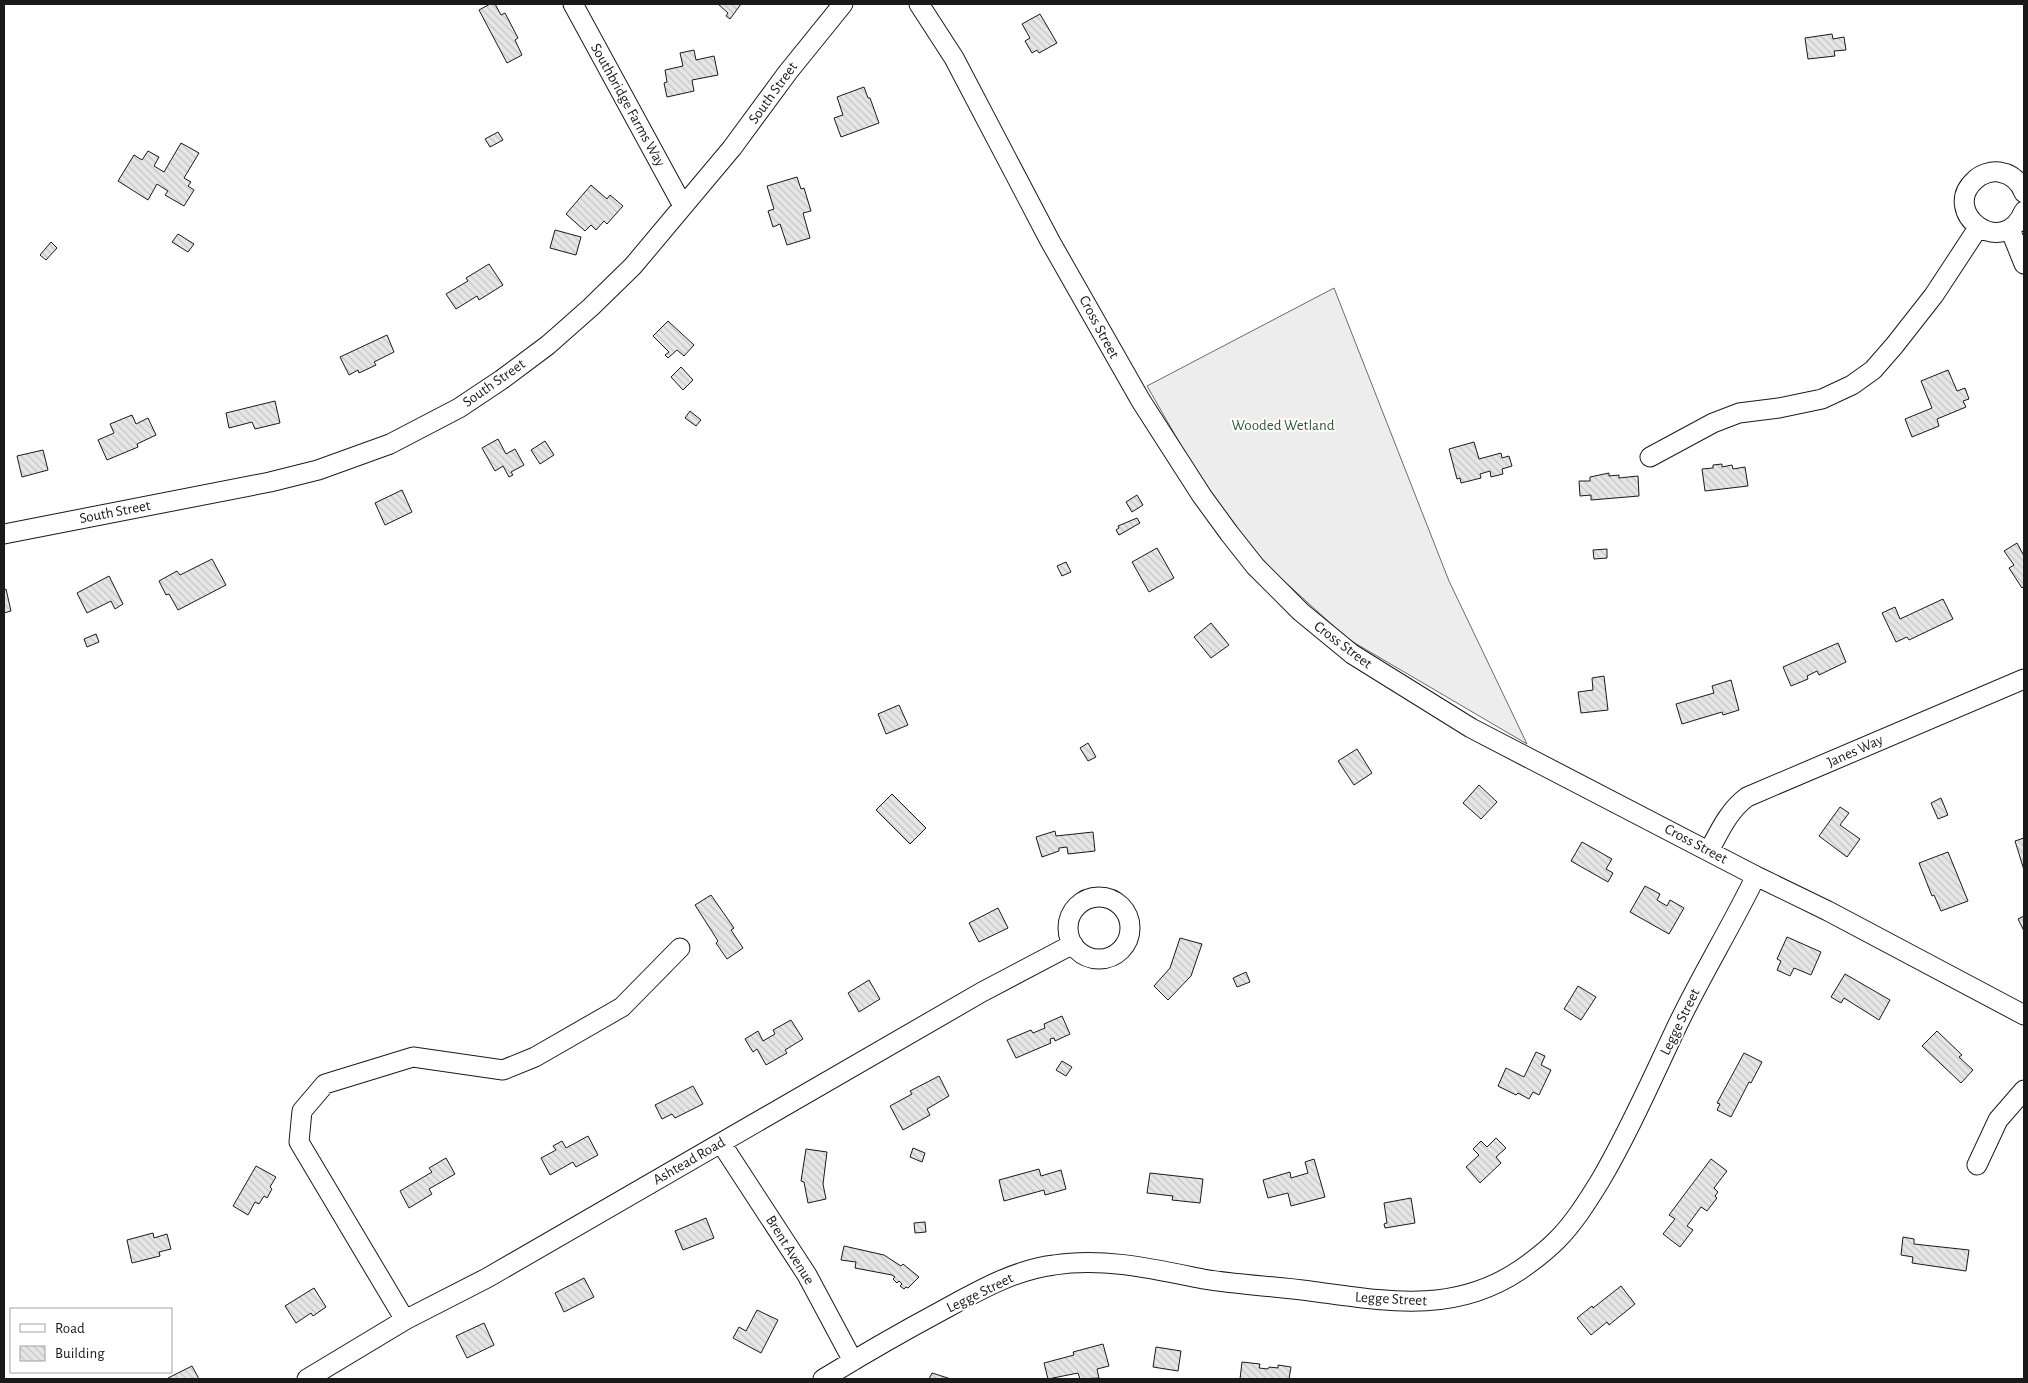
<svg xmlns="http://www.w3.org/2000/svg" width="2028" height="1383" viewBox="0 0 2028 1383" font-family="'Alegreya Sans',sans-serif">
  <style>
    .built { fill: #ededed; stroke: #6a6a6a }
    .building { fill: url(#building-back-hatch); stroke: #1a1a1a }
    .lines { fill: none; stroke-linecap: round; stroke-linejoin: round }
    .minor-casing { stroke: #1a1a1a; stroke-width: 21 }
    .minor { stroke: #fff; stroke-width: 19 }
    .labels { text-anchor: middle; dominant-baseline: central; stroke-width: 4; stroke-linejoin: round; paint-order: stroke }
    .street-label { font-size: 15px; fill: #1a1a1a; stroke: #fff }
    .park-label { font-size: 15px; fill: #2b5a34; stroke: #fff }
  </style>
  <defs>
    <pattern id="building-back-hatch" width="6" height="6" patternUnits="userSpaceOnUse" patternTransform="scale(1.25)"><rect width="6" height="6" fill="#e6e6e6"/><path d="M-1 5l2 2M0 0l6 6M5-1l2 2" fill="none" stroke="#c5c5c5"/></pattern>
  </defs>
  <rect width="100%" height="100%" fill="#fff"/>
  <path class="built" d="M1334,288l115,293 78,163 -179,-105 -94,-85 -60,-86 -47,-82z"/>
  <path class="building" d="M490,4h5l6,11 4,-2 13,25 -3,2 7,15 -15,8 -28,-53z
    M718,4h23l-11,15 -4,-3 2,-3z
    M1040,14l17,29 -18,10 -2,-3 -5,3 -7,-12 5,-3 -8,-14z
    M1832,34l1,5 11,-2 2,13 -12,1 1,5 -27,3 -3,-21z
    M694,50l2,10 18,-4 4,19 -26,5 2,11 -27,6 -3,-14 3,-1 -2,-12 18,-4 -3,-13z
    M864,87l4,11h2l9,25 -38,14 -7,-19 9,-3 -6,-18z
    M498,132l5,8 -13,7 -5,-8z
    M181,143l18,10 -15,25 7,4 -3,4 6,4 -10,16 -19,-11 3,-4 -11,-7 -9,16 -30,-19 16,-26 8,5 6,-9 11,6 -5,9 10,6z
    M797,177l4,12 3,-1 7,23 -8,2 7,25 -23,7 -7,-21 -7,3 -5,-16 6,-2 -7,-23z
    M591,185l16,14 3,-4 13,11 -16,18 -3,-3 -8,9 -5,-5 -6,6 -19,-17z
    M555,230l26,7 -5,18 -26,-7z
    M178,234l16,10 -6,8 -16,-10z
    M51,242l6,6 -11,12 -6,-5z
    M489,264l14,21 -24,15 -2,-4 -21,13 -10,-15 22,-13 -2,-3z
    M668,321l26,24 -10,11 -7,-6 -9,8 -3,-3 4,-3 -16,-16z
    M387,335l7,17 -20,10 2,3 -17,8 -1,-3 -9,5 -9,-18z
    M681,367l12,13 -10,10 -12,-13z
    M1948,370l9,21 8,-3 4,11 -6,2 3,6 -29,12 2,7 -27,11 -7,-18 27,-11 -11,-27z
    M275,401l5,22 -25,6 -3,-7 -23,6 -3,-15z
    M690,411l11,9 -5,6 -11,-8z
    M132,415l4,9 12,-6 8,17 -19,9 1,3 -31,13 -9,-20 16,-7 -4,-9z
    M498,439l8,15 9,-5 9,16 -13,7 2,3 -4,2 -6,-11 -8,5 -13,-23z
    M545,441l9,14 -14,9 -9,-14z
    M1474,442l5,17 22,-6 1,5 7,-2 3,10 -10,3 1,5 -12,3 -1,-6 -10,3 1,4 -20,5 -1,-5 -3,1 -8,-30z
    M43,450l5,20 -26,7 -5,-21z
    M1722,464v3l10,-2 1,4 12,-2 3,19 -43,5 -3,-22 11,-1v-3z
    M1609,473v3l10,-1v3l19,-2 1,20 -48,4v-5l-11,1 -1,-15h11v-4z
    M402,490l10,22 -27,13 -10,-22z
    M1137,495l6,10 -11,7 -6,-10z
    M1137,518l3,5 -21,12 -3,-5 3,-2 -1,-2z
    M2017,543l7,13v30l-2,2 -13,-20 5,-3 -10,-14z
    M1157,548l17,30 -25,14 -17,-30z
    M1607,549v9l-13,1 -1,-9z
    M212,559l14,26 -48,25 -9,-16 -3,1 -7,-14 18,-10 3,4z
    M1066,562l5,10 -9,4 -5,-10z
    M109,576l14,28 -8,5 -4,-8 -24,12 -10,-20z
    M6,589l5,22 -7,2v-23z
    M1943,599l10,20 -44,21 -2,-3 -11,5 -14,-29 13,-6 5,12z
    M1211,623l18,22 -18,13 -17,-21z
    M96,634l3,8 -12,5 -3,-8z
    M1838,643l8,19 -27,13 -2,-4 -10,5 1,3 -17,7 -8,-19z
    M1604,676l4,34 -27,3 -3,-21 15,-2 -1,-12z
    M1731,680l8,30 -16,5 -1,-3 -40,12 -6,-20 38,-11 -2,-7z
    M899,705l9,20 -22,9 -8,-20z
    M1088,743l8,14 -8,4 -8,-13z
    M1357,749l15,24 -18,12 -16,-24z
    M1479,785l18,17 -16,17 -18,-16z
    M892,794l34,34 -16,16 -34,-34z
    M1941,798l7,17 -10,4 -7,-16z
    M1840,807l9,6 -9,12 20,14 -13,18 -28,-21z
    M1055,831l1,5 37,-4 2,19 -27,3 -1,-7 -8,1v3l-17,6 -6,-20z
    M2024,838v32l-9,-29z
    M1582,842l30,17 -6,10 7,4 -5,9 -37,-21z
    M1948,852l20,49 -27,10 -7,-16 -2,1 -13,-33z
    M1645,886l15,8 -3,6 10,6 3,-6 14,8 -15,26 -39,-22z
    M711,895l23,33 -3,2 12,18 -16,11 -11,-16 2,-2 -23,-36z
    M998,908l10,20 -29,14 -10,-19z
    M2024,916v15l-6,-12z
    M1787,937l34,15 -10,23 -17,-7 -4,8 -13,-6 4,-9 -4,-2z
    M1180,938l22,6 -11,32 -23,24 -14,-14 16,-18z
    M1246,972l4,10 -13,5 -4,-9z
    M1845,974l45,26 -11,20 -35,-22 -3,5 -10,-6z
    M869,980l11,19 -21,13 -11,-19z
    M1578,986l18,11 -15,23 -17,-11z
    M1062,1016l8,18 -15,7 -1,-3 -4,1 1,4 -35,15 -9,-18 24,-10 2,3 12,-5 -1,-4z
    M791,1020l12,19 -18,11 2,3 -21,12 -9,-16 -4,3 -8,-13 13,-8 5,10 12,-7 -2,-4z
    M1937,1031l25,24 -3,2 14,13 -12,13 -39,-37z
    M1536,1052l9,4 -4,9 10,5 -12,25 -6,-3 -4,7 -11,-6 -2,2 -18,-9 8,-18 18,9z
    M1744,1053l18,9 -11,21 -2,-1 -18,35 -14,-7 3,-6 -3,-1z
    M1062,1061l10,6 -6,9 -10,-6z
    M939,1076l10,20 -22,13 3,6 -27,15 -13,-24 22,-12 -2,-3z
    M693,1086l10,18 -28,14 -3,-4 -10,5 -7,-14z
    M588,1136l10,19 -22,12 -3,-5 -23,13 -9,-17 15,-8 -3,-4 9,-5 4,7z
    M1496,1138l10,10 -10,9 5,6 -21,20 -14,-16 13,-12 -6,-6 8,-8 6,6z
    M913,1148l12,5 -3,9 -12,-5z
    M806,1149l21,3 -4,32 3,15 -18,4 -4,-21 -3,-1z
    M446,1158l9,16 -26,15 3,5 -23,14 -9,-17 32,-19 -3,-4z
    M1314,1159l11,38 -34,9 -3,-13 -20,5 -5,-18 27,-8 1,6 17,-5 -3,-11z
    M1711,1159l16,12 -13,17 4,4 -3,4 2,2 -10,13 -6,-4 -14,19 6,4 -13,17 -17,-13 12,-15 -6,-4z
    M256,1166l20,11 -6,10 2,2 -5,9 -3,-2 -5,8 -4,-2 -7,13 -15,-9z
    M1039,1169l2,7 20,-6 5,19 -21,6 -1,-5 -40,11 -5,-21z
    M1150,1173l53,6 -3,24 -28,-3 1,-4 -26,-3z
    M1411,1198l4,25 -30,5 -1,-4 3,-1 -3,-20z
    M706,1218l8,20 -31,12 -8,-19z
    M925,1222l1,10 -11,1 -1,-10z
    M153,1233l1,5 13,-4 4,15 -12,3 1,4 -28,7 -5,-23z
    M1903,1237l11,2v5l55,6 -3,21 -54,-8 1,-6 -12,-2z
    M844,1246l40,9 17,11 2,-2 16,13 -11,11 -2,-1 -2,2 -4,-3 2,-2 -3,-3 -2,2 -4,-4 2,-2 -3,-2 -37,-7 1,-6 -15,-2z
    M584,1278l10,19 -30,15 -9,-19z
    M1621,1286l14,18 -26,21 -2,-3 -16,13 -14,-17 15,-12 1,2z
    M314,1288l12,19 -13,9 -2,-3 -15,10 -11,-17z
    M757,1310l21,10 -17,33 -28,-15 6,-11 7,4z
    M484,1323l10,22 -27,13 -11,-22z
    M1103,1344l6,22 -12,3 2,9 -19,1 -2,-6 -30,6 -4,-16 30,-8 -1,-3z
    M1156,1347l25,4 -3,20 -25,-4z
    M1242,1362l18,2 -1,4 9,1 1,-2 9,1v-3l13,2 -2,12h-49z
    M192,1366l7,13h-30l-1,-1z
    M932,1373l19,6h-22z"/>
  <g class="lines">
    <g class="minor-casing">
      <path id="minor" d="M573,4l110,202
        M919,4l35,54 96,183 91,160 61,95 27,37 26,33 46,46 51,42 119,74 285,148 72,35 196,104
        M2024,193c-4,-11 -12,-19 -25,-21 -8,-1 -18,2 -24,8 -36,32 28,81 49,31
        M2010,229l14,35
        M1650,457l63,-34 26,-10 40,-5 43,-9 30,-14 21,-15 21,-24 40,-51 44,-67
        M4,534l266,-52 48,-12 72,-26 69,-36 42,-28 47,-35 43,-38 42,-41 99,-118 56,-76 55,-68
        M1709,851c10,-19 20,-41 38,-54l277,-118
        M1068 928a31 31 0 1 1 62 0a31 31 0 1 1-62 0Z
        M721,1143l86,132 46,86
        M1977,1165l21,-45 26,-30
        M405,1320l-106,-178 3,-31 23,-27 88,-27 90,13 32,-13 87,-50 58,-59
        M307,1379l98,-59 82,-42 495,-286 91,-48
        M823,1379c39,-24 79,-47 120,-69 35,-19 71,-40 111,-45 49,-8 100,4 149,14 35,6 71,7 107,12 75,10 143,24 210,-21 13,-9 26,-19 37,-30 17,-17 30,-38 43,-59 30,-51 54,-107 80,-161 24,-49 52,-95 76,-144"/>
    </g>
    <use href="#minor" class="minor"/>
  </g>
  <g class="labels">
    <g class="street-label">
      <text transform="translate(773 93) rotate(-54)">South Street</text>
      <text transform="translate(628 105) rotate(61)">Southbridge Farms Way</text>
      <text transform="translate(1099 327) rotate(62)">Cross Street</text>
      <text transform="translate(494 383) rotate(-35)">South Street</text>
      <text transform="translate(115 512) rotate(-11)">South Street</text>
      <text transform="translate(1343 645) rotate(37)">Cross Street</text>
      <text transform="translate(1855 751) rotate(-24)">Janes Way</text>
      <text transform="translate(1696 844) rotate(28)">Cross Street</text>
      <text transform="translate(1680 1022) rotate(-64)">Legge Street</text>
      <text transform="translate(689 1161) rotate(-30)">Ashtead Road</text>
      <text transform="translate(790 1250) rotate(58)">Brent Avenue</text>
      <text transform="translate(980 1293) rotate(-26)">Legge Street</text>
      <text transform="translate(1391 1299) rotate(3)">Legge Street</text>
    </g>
    <g class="park-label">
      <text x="1283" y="425">Wooded Wetland</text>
    </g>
  </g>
  <rect width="2028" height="1383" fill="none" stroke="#1a1a1a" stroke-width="10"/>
  <rect x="10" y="1308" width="162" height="65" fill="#ffffff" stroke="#a3a3a3"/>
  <rect x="20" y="1324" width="25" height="8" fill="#ffffff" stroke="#a3a3a3"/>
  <text x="55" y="1333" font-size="15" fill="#1a1a1a">Road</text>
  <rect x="20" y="1346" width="25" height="15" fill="url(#building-back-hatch)" stroke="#a3a3a3"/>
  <text x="55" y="1358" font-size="15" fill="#1a1a1a">Building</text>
</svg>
